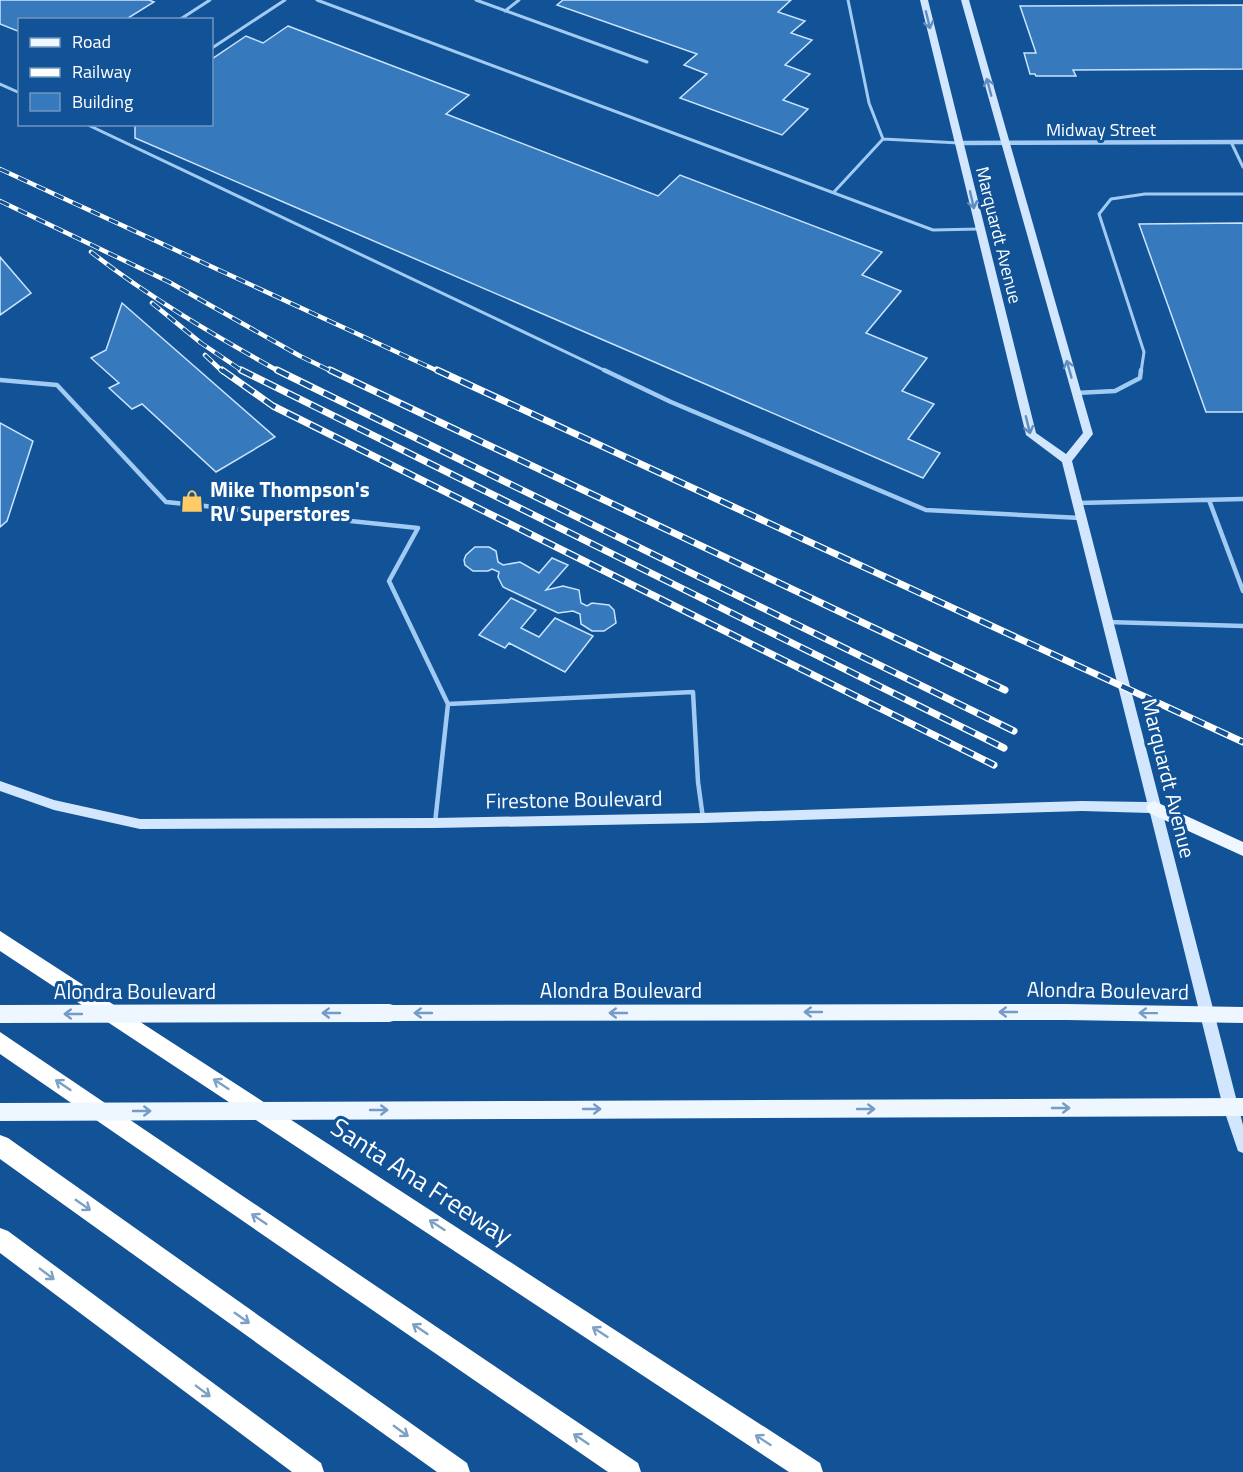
<svg xmlns="http://www.w3.org/2000/svg" width="1243" height="1472" viewBox="0 0 1243 1472" font-family="'Titillium Web',sans-serif">
  <style>
    .building { fill: #3679bd; stroke: #cae4fd; stroke-width: 1.5 }
    .lines { fill: none; stroke-linecap: round; stroke-linejoin: round }
    .lane-far1 { stroke: #a2cbf3; stroke-width: 3 }
    .lane { stroke: #a2cbf3; stroke-width: 4.5 }
    .street { stroke: #a2cbf3; stroke-width: 4.5 }
    .secondary { fill: #d2e6fd; fill-rule: evenodd }
    .primary { fill: #eef6ff; fill-rule: evenodd }
    .highway { fill: #fff; fill-rule: evenodd }
    .rail-far1-casing { stroke: #fff; stroke-width: 4.5 }
    .rail-casing { stroke: #fff; stroke-width: 7 }
    .rail-far1 { stroke: #125296; stroke-width: 3; stroke-dasharray: 10; stroke-linecap: butt }
    .rail { stroke: #125296; stroke-width: 4.5; stroke-dasharray: 13; stroke-linecap: butt }
    .primary-bridge { stroke: #eef6ff; stroke-width: 18 }
    .oneway { stroke: #5f8dbf }
    .oneway2 { stroke: #759cc5 }
    .oneway3 { stroke: #7da0c5 }
    .labels { text-anchor: middle; dominant-baseline: central; stroke-width: 6; stroke-linejoin: round; paint-order: stroke }
    .far-street-label { font-size: 18px; fill: #fff; stroke: #125296 }
    .poi-label { font-size: 21px; font-weight: bold; fill: #fff; stroke: #125296; text-anchor: start }
    .street-label { font-size: 21px; fill: #fff; stroke: #125296 }
    .near-street-label { font-size: 26px; fill: #fff; stroke: #125296 }
  </style>
  <rect width="100%" height="100%" fill="#125296"/>
  <path class="building" d="M0,0h149l5,2 -29,18h-105v12l-20,-8z
    M563,0h228l-13,12 27,9 -14,12 21,7 -27,25 25,9 -27,26 25,9 -26,26 -102,-37 27,-24 -23,-9 13,-11 -140,-49z
    M1243,5v64l-170,1 3,6h-40l-1,-2h-5l-6,-21h12l-16,-47z
    M288,26l181,69 -23,19 212,82 22,-21 202,77 -20,23 39,16 -35,42 61,25 -25,33 32,13 -26,35 32,14 -17,25 -788,-340v-14h77v-65l34,-23 17,7z
    M1243,223v189h-37l-67,-188z
    M0,257l31,36 -31,22z
    M122,303l153,134 -59,35 -74,-68 -10,5 -23,-21 10,-5 -28,-25 15,-8z
    M0,423l33,18 -26,80 -7,6z
    M475,547h14l7,4 2,11 5,3 17,-3 19,11 13,-15 16,7 -22,25 17,-4 16,4 2,13 6,3 5,-3 17,2 5,5 2,13 -12,8h-12l-11,-7 -1,-10 -7,-3 -15,2 -55,-26 -5,-10 1,-5 -7,-3 -4,2h-15l-8,-6 -1,-5 2,-5z
    M511,598l25,12 -15,18 18,9 16,-19 38,18 -28,36 -56,-29 -4,5 -26,-13z"/>
  <g class="lines">
    <path class="lane-far1" d="M317,0l616,230 46,-1
      M476,0l171,62
      M848,0l21,103 14,36 76,4
      M505,11l14,-11
      M179,20l31,-20
      M212,48l73,-48
      M0,84l20,9
      M86,124l522,248
      M1231,142l12,25
      M834,192l49,-53
      M1141,372l3,-20 -45,-138 12,-15 34,-5h98"/>
    <path class="lane" d="M604,370l67,32 255,108 155,8
      M0,380l57,5 109,117 252,26 -29,53 59,123 -13,119
      M1076,393l39,-2 25,-13 1,-8
      M1209,500l34,91
      M1078,503l165,-4
      M1108,622l135,4
      M448,704l245,-12 5,90 5,36"/>
    <path class="street" d="M959,143l284,-1"/>
    <path class="secondary" d="M920,0h8l108,433 30,21 17,-21 -122,-433h8l124,434 -21,27 171,664v28l-5,-2 -15,-44 -73,-294 -68,-2 -379,12 -268,5 -295,1 -86,-19 -54,-19v-10l54,19 86,19 295,-1 268,-5 379,-12 65,1 -85,-340 -36,-27z"/>
    <path class="primary" d="M1154,801l89,41v14l-94,-43 -3,-5 3,-5z
      M1067,1004l176,3v16l-176,-3 -678,1 -6,-2 -3,-6 3,-6 6,-2z
      M1243,1098v18l-709,3 -6,-3 -3,-6 3,-6 6,-3z"/>
    <path class="highway" d="M0,931l820,532 3,9h-34l-789,-521z
      M0,1032l638,431 3,9h-33l-608,-418z
      M0,1135l8,3 459,325 3,9h-33l-437,-313z
      M0,1228l8,3 313,232 3,9h-32l-292,-219z"/>
    <g class="rail-far1-casing">
      <path id="rail-far1" d="M0,169l440,203
        M0,201l169,81 131,74 33,16
        M91,252c59,46 123,83 189,120
        M152,303l49,40 43,29
        M205,355l18,17"/>
    </g>
    <g class="rail-casing">
      <path id="rail" d="M222,370l51,36 721,359
        M241,370l763,378
        M277,370l737,361
        M330,370l675,320
        M437,370l806,372"/>
    </g>
    <use href="#rail-far1" class="rail-far1"/>
    <use href="#rail" class="rail"/>
    <path class="primary-bridge" d="M0,1014l389,-1
      M0,1112l534,-2"/>
  </g>
  <defs><path id="oneway-shaft" d="M-6 0H5M1.5-3L5.5 0L1.5 3" fill="none" stroke-width="1.6" stroke-linecap="round" stroke-linejoin="round" transform="scale(1.5)"/></defs>
  <g class="oneway">
    <use href="#oneway-shaft" transform="translate(928 20) rotate(76)"/>
    <use href="#oneway-shaft" transform="translate(989 87) rotate(-105)"/>
    <use href="#oneway-shaft" transform="translate(972 200) rotate(77)"/>
    <use href="#oneway-shaft" transform="translate(1069 369) rotate(-106)"/>
    <use href="#oneway-shaft" transform="translate(1028 425) rotate(76)"/>
  </g>
  <g class="oneway2">
    <use href="#oneway-shaft" transform="translate(813 1012) rotate(180)"/>
    <use href="#oneway-shaft" transform="translate(1008 1012) rotate(180)"/>
    <use href="#oneway-shaft" transform="translate(331 1013) rotate(180)"/>
    <use href="#oneway-shaft" transform="translate(423 1013) rotate(180)"/>
    <use href="#oneway-shaft" transform="translate(618 1013) rotate(180)"/>
    <use href="#oneway-shaft" transform="translate(1148 1013) rotate(-179)"/>
    <use href="#oneway-shaft" transform="translate(73 1014) rotate(180)"/>
    <use href="#oneway-shaft" transform="translate(1061 1108)"/>
    <use href="#oneway-shaft" transform="translate(592 1109)"/>
    <use href="#oneway-shaft" transform="translate(866 1109)"/>
    <use href="#oneway-shaft" transform="translate(379 1110)"/>
    <use href="#oneway-shaft" transform="translate(142 1111)"/>
  </g>
  <g class="oneway3">
    <use href="#oneway-shaft" transform="translate(221 1084) rotate(-147)"/>
    <use href="#oneway-shaft" transform="translate(63 1085) rotate(-146)"/>
    <use href="#oneway-shaft" transform="translate(83 1205) rotate(35)"/>
    <use href="#oneway-shaft" transform="translate(259 1219) rotate(-146)"/>
    <use href="#oneway-shaft" transform="translate(437 1225) rotate(-147)"/>
    <use href="#oneway-shaft" transform="translate(47 1274) rotate(37)"/>
    <use href="#oneway-shaft" transform="translate(242 1318) rotate(35)"/>
    <use href="#oneway-shaft" transform="translate(420 1329) rotate(-146)"/>
    <use href="#oneway-shaft" transform="translate(600 1332) rotate(-147)"/>
    <use href="#oneway-shaft" transform="translate(203 1391) rotate(37)"/>
    <use href="#oneway-shaft" transform="translate(401 1431) rotate(36)"/>
    <use href="#oneway-shaft" transform="translate(581 1439) rotate(-146)"/>
    <use href="#oneway-shaft" transform="translate(763 1440) rotate(-147)"/>
  </g>
  <defs>
    <g id="shop-bare" transform="scale(1.8)"><path d="M-5-2.5h2.3a2.7 3.5 0 0 1 5.4 0H5L5.5 6h-11ZM-1.5-2.5h3a1.5 2.3 0 0 0-3 0Z" fill="#ffcb64" stroke="#125296" stroke-width="2.5" paint-order="stroke"/></g>
  </defs>
  <g fill-rule="evenodd">
    <use href="#shop-bare" x="192" y="501"/>
  </g>
  <g class="labels">
    <g class="far-street-label">
      <text x="1101" y="129">Midway Street</text>
      <text transform="translate(999 235) rotate(76)">Marquardt Avenue</text>
    </g>
    <g class="poi-label">
      <text x="210" y="489">Mike Thompson's<tspan x="210" dy="24">RV Superstores</tspan></text>
    </g>
    <g class="street-label">
      <text transform="translate(1169 778) rotate(76)">Marquardt Avenue</text>
      <text transform="translate(574 799) rotate(-1)">Firestone Boulevard</text>
      <text x="621" y="990">Alondra Boulevard</text>
      <text transform="translate(1108 990) rotate(1)">Alondra Boulevard</text>
      <text x="135" y="991">Alondra Boulevard</text>
    </g>
    <g class="near-street-label">
      <text transform="translate(422 1181) rotate(33)">Santa Ana Freeway</text>
    </g>
  </g>
  <rect x="18" y="18" width="195" height="108" fill="#125296" stroke="#7197c0" stroke-width="1.5"/>
  <rect x="30" y="38" width="30" height="9" fill="#eef6ff" stroke="#7197c0" stroke-width="1.5"/>
  <text x="72" y="48" font-size="18" fill="#ffffff">Road</text>
  <rect x="30" y="68" width="30" height="9" fill="#ffffff" stroke="#7197c0" stroke-width="1.5"/>
  <text x="72" y="78" font-size="18" fill="#ffffff">Railway</text>
  <rect x="30" y="93" width="30" height="18" fill="#3679bd" stroke="#7197c0" stroke-width="1.5"/>
  <text x="72" y="108" font-size="18" fill="#ffffff">Building</text>
</svg>
